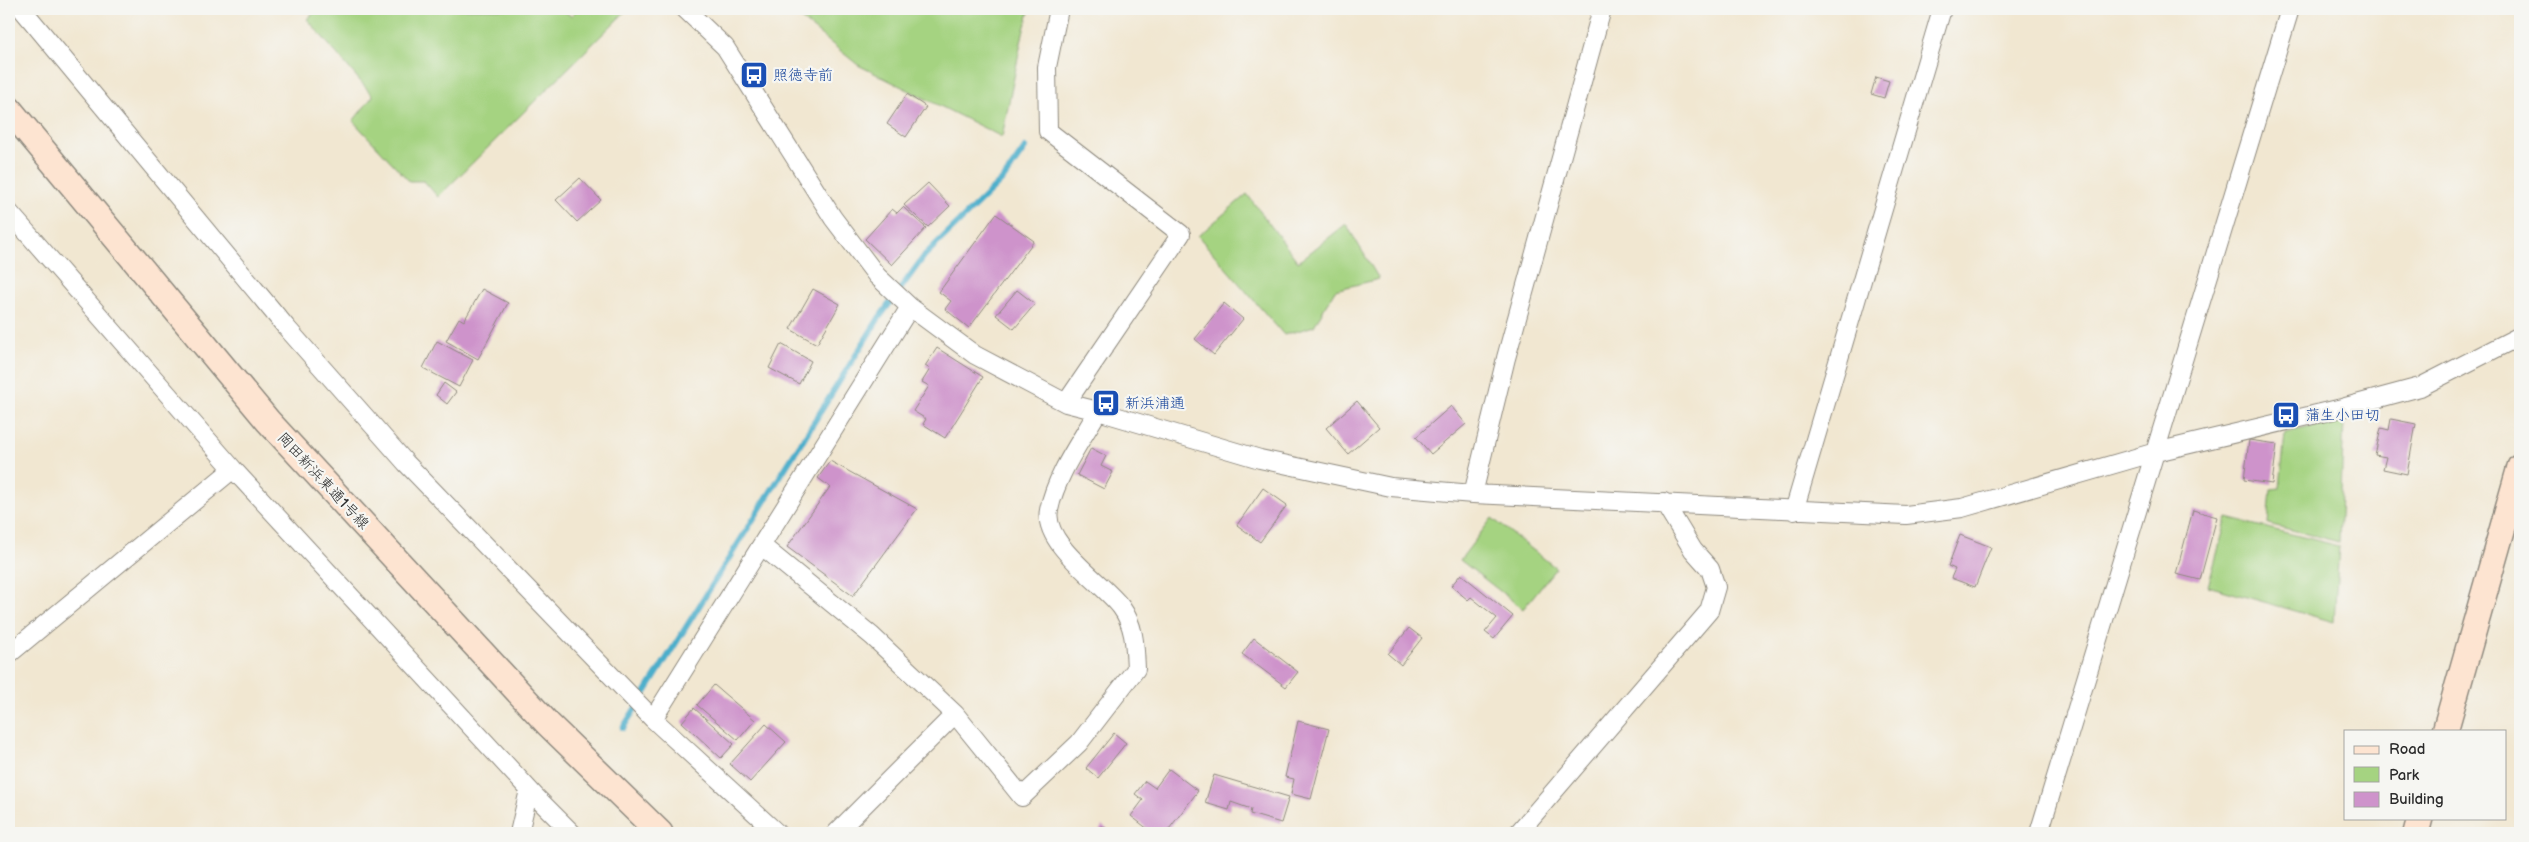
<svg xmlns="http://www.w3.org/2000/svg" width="2529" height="842" viewBox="0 0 2529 842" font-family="'Balsamiq Sans','Klee One',sans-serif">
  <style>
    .green { fill: #a5d381; stroke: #687f56 }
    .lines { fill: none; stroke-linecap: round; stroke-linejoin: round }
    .stream { stroke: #4caecb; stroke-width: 6 }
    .building { fill: #ce93cb }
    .street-casing { stroke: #8e897e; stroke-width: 20 }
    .secondary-casing { stroke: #8e897e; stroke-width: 28 }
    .street { stroke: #fff; stroke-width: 18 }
    .secondary { stroke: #fde4d1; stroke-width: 25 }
    .labels { text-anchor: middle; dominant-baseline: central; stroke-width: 4.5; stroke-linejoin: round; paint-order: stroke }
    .transit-label { font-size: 15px; fill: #164399; stroke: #f6f6f2; text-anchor: start }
    .street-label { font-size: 15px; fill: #2b2b2b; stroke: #f6f6f2 }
  </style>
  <rect width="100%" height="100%" fill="#f6f6f2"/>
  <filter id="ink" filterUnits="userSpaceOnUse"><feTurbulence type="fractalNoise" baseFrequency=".02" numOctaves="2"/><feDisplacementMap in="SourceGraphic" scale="10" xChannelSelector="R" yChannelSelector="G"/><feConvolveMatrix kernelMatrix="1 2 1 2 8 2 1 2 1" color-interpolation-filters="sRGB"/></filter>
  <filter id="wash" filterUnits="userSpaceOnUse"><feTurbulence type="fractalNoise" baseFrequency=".0096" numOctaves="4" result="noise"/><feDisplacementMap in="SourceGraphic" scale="20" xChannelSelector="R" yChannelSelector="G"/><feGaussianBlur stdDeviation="1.12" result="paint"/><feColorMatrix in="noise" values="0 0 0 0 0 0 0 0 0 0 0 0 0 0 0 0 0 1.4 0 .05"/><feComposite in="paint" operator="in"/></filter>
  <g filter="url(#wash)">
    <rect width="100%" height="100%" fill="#f1e7d1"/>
    <path class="green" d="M319,9h242l10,7 7,-7h50l-190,188 -14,-16h-15l-56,-60 20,-25 -66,-77z
      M810,9h220l-7,24 -21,104 -144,-72 -58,-47z
      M1247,194l51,68 48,-38 33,55 -44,11 -21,36 -30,9 -86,-99z
      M2344,419l-5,123 -71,-18 3,-35 9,-1 5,-55z
      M1492,518l64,50 -33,41 -63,-49z
      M2227,518l112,28 -5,76 -126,-36z"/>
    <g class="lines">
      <path class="stream" d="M623,728l256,-410 46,-63 79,-77 21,-30"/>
    </g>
    <g id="blocks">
      <path class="building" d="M1876,77l13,4 -5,17 -13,-4z
        M907,94l19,13 -20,30 -19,-13z
        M580,178l21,22 -24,22 -21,-22z
        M928,183l22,23 -22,21 -24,-22z
        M903,207l23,21 -34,37 -27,-26 27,-30 5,4z
        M996,214l38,27 -65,87 -24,-19 6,-8 -12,-9z
        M482,289l26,14 -30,56 -32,-18 13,-23 5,3z
        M813,289l27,15 -23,40 -27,-15z
        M1017,290l18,14 -21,25 -18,-14z
        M1224,303l19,16 -29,36 -19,-16z
        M437,341l36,19 -14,27 -36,-19z
        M781,344l30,17 -12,23 -30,-16z
        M937,348l46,29 -38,61 -22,-14 3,-5 -13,-8 16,-25 -7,-4 8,-13 -5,-3z
        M444,383l12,9 -9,12 -11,-9z
        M1357,401l22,26 -31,27 -22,-26z
        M1451,406l15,18 -35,30 -15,-17z
        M2391,419l25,5 -9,50 -24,-5 3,-12 -11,-2 6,-27 8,2z
        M2249,440l28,4 -5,40 -28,-4z
        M1091,448l15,8 -5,10 12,6 -9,17 -27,-14z
        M830,461l87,48 -64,87 -66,-49 43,-60 -12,-9z
        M1263,488l24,17 -27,37 -23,-17z
        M2193,510l24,7 -17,63 -24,-6z
        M1960,535l31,12 -16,40 -24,-9 4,-9 -7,-3z
        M1461,574l52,42 -19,23 -9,-7 12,-14 -26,-21 -3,3 -17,-14z
        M1409,628l13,10 -21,27 -13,-11z
        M1254,638l44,34 -12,15 -44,-33z
        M714,685l41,35 -17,20 -41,-35z
        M694,708l40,36 -13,14 -39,-36z
        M1298,721l31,8 -18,70 -20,-5 3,-15 -9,-2z
        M766,724l20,18 -36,40 -20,-18z
        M1114,733l12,10 -28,35 -12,-10z
        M1169,769l29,22 -32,42h-13l-22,-17 12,-16 -8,-6 10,-13 10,7z
        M1214,775l75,22 -8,26 -31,-9 1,-5 -20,-7 -2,8 -24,-7z
        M1102,826l12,7h-16z"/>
    </g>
  </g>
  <g filter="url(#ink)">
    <use href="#blocks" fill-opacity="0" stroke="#8e897e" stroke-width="1"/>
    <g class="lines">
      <g class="street-casing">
        <path id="street" d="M22,9l264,318 120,136 247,256 124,114
          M685,9l40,38 108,171 44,58 33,31 65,48 91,48 32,8 162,48 131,28 82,7 433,21 56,-7 194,-56 186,-44 78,-21 100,-51
          M1059,9l-12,58 1,64 133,103 -115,169
          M9,212l224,257
          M1473,494l33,-136 96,-349
          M1794,511l148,-502
          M762,546l110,90 83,78 67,83 57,-54 57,-74c-1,-22 -1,-43 -15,-62 -19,-25 -79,-63 -72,-97 7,-35 32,-69 49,-99
          M9,654l224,-185 302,327 37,37
          M653,719l257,-412
          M519,833l10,-43
          M836,833l119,-119
          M1518,833l191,-222 7,-24 -6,-18 -17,-19 -29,-48
          M2039,833l251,-824"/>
      </g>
      <g class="secondary-casing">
        <path id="secondary" d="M9,109l259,312 280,303 112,109
          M2445,731l75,-264
          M2416,833l4,-15"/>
      </g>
      <use href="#street" class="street"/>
      <use href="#secondary" class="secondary"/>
    </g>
  </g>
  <defs>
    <g id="bus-square" transform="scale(1.4375)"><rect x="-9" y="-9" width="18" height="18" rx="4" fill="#1a4fb4" stroke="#f6f6f2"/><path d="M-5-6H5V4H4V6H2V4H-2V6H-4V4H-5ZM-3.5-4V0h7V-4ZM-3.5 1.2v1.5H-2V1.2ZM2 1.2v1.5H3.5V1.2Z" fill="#fff"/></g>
  </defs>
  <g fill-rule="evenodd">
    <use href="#bus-square" x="754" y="75"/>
    <use href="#bus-square" x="1106" y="403"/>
    <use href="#bus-square" x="2286" y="415"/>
  </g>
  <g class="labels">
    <g class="transit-label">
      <text x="773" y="75">照徳寺前</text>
      <text x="1125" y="403">新浜浦通</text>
      <text x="2305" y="415">蒲生小田切</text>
    </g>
    <g class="street-label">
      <text transform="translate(323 481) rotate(47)">岡田新浜東通1号線</text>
    </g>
  </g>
  <rect width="2529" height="842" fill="none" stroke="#f6f6f2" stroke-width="30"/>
  <rect x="2344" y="730" width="162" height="90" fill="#f6f6f2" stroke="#a5a5a2"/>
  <rect x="2354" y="746" width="25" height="8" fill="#fde4d1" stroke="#a5a5a2"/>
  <text x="2389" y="754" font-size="15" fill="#2b2b2b">Road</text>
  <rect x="2354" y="767" width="25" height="15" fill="#a5d381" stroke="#a5a5a2"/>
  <text x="2389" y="780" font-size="15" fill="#2b2b2b">Park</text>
  <rect x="2354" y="792" width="25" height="15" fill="#ce93cb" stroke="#a5a5a2"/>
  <text x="2389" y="804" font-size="15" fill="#2b2b2b">Building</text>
</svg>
